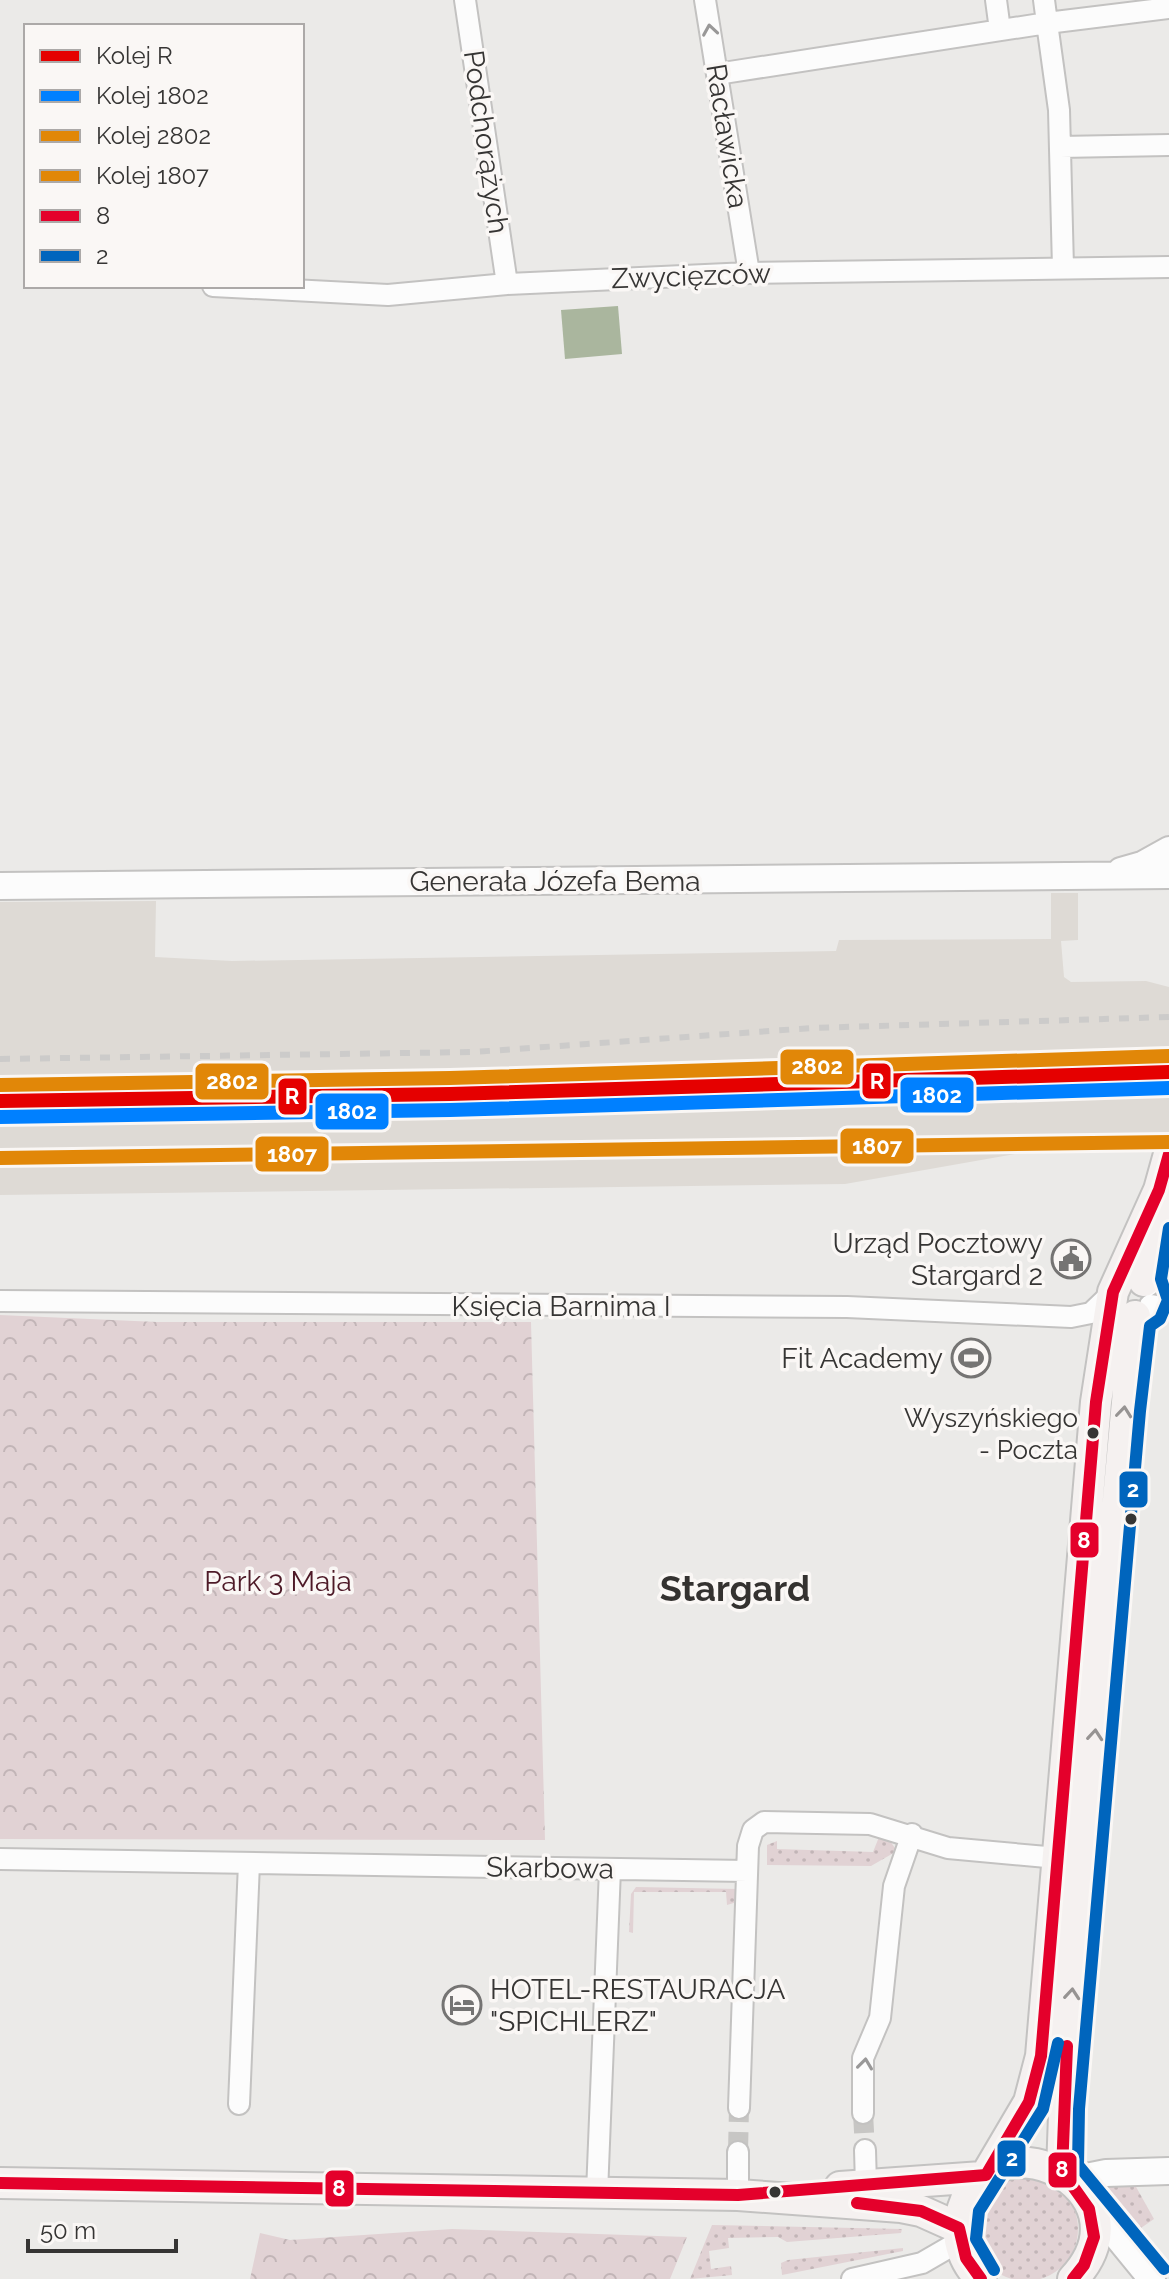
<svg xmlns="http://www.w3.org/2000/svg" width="1169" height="2279" viewBox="0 0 1169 2279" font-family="Raleway,sans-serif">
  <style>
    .built { fill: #dedad5 }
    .grass { fill: url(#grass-dots) }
    .park { fill: url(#park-crowns) }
    .water { fill: #aab69e }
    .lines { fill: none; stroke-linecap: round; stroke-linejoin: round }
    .minor-tunnel { stroke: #c7c6c4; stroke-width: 20; stroke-dasharray: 20 10; stroke-linecap: butt }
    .minor-casing { stroke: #c3c2c1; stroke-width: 24 }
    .tertiary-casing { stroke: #c3c2c1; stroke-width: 30 }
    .secondary-casing { stroke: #c3c2c1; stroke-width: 34 }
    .minor { stroke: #fcfcfc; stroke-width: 20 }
    .tertiary { stroke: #fcfcfc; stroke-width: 26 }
    .secondary { stroke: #f5f1f0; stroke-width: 30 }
    .rail { stroke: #cccbca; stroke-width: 6; stroke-dasharray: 10 10; stroke-linecap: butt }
    .bus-1-casing { stroke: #faf7f5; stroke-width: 18 }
    .bus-2-casing { stroke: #faf7f5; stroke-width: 18 }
    .bus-1 { stroke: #e4002b; stroke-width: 12 }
    .bus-2 { stroke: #0065bd; stroke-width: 12 }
    .rail-1-casing { stroke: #faf7f5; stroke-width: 20 }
    .rail-2-casing { stroke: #faf7f5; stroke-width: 20 }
    .rail-3-casing { stroke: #faf7f5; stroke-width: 20 }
    .rail-4-casing { stroke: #faf7f5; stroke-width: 20 }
    .rail-1 { stroke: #e50000; stroke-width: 14 }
    .rail-2 { stroke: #0080ff; stroke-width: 14 }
    .rail-3 { stroke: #e18708; stroke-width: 14 }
    .rail-4 { stroke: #e18708; stroke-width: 14 }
    .oneway { stroke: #999898 }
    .oneway2 { stroke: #969392 }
    .bus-dot { fill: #363534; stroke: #faf7f5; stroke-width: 3 }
    .labels { text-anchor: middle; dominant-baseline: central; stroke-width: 7; stroke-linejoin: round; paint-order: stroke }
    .bus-label { font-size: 26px; fill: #363534; stroke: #faf7f5; text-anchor: end }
    .street-label { font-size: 28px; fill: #363534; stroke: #faf7f5 }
    .poi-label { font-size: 28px; fill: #363534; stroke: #faf7f5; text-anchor: end }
    .park-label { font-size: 28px; fill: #4d1927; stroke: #faf7f5 }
    .district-label { font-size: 36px; font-weight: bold; fill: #343230; stroke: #faf7f5 }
    .line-badge { stroke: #faf7f5; stroke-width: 3 }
    .badge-label { font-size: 22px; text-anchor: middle; font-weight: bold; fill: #fff }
  </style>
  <defs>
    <pattern id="grass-dots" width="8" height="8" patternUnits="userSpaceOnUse" patternTransform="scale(2)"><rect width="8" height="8" fill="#e1d2d4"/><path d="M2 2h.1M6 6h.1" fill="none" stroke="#c2b5b7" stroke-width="1.8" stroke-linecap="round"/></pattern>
    <pattern id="park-crowns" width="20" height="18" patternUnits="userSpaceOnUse" patternTransform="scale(2)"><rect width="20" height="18" fill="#e1d2d4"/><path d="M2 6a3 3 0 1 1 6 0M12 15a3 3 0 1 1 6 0" fill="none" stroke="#c2b5b7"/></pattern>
  </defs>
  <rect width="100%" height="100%" fill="#ebeae8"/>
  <path class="built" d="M1051,893h27v47l-17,1 3,36 7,5 75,-1 23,6v161l-91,-5 -233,41 -845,11v-293l156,-1 -1,56 77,4 604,-10 3,-11 212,-1z"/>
  <path class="grass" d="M879,1837l11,4 7,10 -26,15 -104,-1v-20l10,-4v8l96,3z
    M636,1887l103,2 -2,13 -10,3 -1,-13h-92l-1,41 -4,-1 2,-38z
    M974 2229a52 52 0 1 1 104 0a52 52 0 1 1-104 0Z
    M1110,2184l25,1 19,34 -16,11 -10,-1 -24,-36z
    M712,2225l190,4 -1,4 -114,9 -9,-5 -50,1 1,10 -20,3 2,18 20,-3 1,9 -42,4z
    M903,2248v3l-121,24 -1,-12 7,-3z"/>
  <path class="park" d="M0,1315l157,7h374l14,518 -545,-1z
    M452,2229l235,8 -17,42h-420l10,-46 30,7z"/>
  <path class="water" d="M618,306l4,48 -57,5 -4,-49z"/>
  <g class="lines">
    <path class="minor-tunnel" d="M863,2113l2,37
      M738,2152l1,-44"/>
    <g class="minor-casing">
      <path id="minor" d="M465,0l42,284
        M705,0l44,273
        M996,0l4,30
        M1044,0l3,23 122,-15
        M717,74l330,-51 12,87 4,158
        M1060,147l109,-2
        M213,286l175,9 119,-11 242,-11 420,-6
        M1148,1286l21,-21
        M0,1301l847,6 224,10 20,-4 22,-21
        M1150,1305l19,3
        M0,1859l747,12
        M239,2104l10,-241
        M739,2108l9,-262 5,-16 11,-8 106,2 78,24 110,10
        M863,2113v-55l17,-40 14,-132 18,-52
        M865,2150l1,35
        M738,2152v43
        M597,2193l13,-324
        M852,2279l70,-16 38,-22"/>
    </g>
    <g class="tertiary-casing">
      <path id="tertiary" d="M1121,871l21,-6 27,-15
        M0,886l1169,-11
        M1071,2180l35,-7 63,-2
        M1089,2202l63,77"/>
    </g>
    <g class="secondary-casing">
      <path id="secondary" d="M1144,1281l15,-91 10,-36
        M1062,2171l4,-112 69,-743
        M986,2175l43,-73 12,-46 55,-654 17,-110 46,-102
        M0,2183l738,12 163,12 20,4 38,17
        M840,2187l142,-10
        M981,2279c-16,-15 -25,-38 -21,-60 24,-117 197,-30 113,60"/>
    </g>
    <use href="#minor" class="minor"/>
    <use href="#tertiary" class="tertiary"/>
    <use href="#secondary" class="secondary"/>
    <path class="rail" d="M0,1059l474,-7 338,-24 357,-11"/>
    <g class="bus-1-casing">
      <path id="bus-1" d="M1067,2046l-5,125 27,38 5,28 -10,28 -11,14
        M0,2183l738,12 248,-20 43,-73 12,-46 55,-654 17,-110 46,-102 10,-36
        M857,2203l64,8 38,17 7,30 15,21"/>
    </g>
    <g class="bus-2-casing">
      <path id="bus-2" d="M1164,2269l-86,-104 1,-56 61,-698 10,-85 10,-7 8,-19 -7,-21 8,-51
        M994,2270l-18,-31 3,-28 64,-102 15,-66"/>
    </g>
    <use href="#bus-1" class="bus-1"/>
    <use href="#bus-2" class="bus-2"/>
    <g class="rail-1-casing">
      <path id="rail-1" d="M0,1101l450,-7 719,-22"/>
    </g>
    <g class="rail-2-casing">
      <path id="rail-2" d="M0,1117l450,-7 719,-22"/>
    </g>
    <g class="rail-3-casing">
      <path id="rail-3" d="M0,1085l450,-7 719,-22"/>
    </g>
    <g class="rail-4-casing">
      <path id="rail-4" d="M0,1158l1169,-16"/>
    </g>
    <use href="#rail-1" class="rail-1"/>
    <use href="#rail-2" class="rail-2"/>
    <use href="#rail-3" class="rail-3"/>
    <use href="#rail-4" class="rail-4"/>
  </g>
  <defs><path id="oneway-chevron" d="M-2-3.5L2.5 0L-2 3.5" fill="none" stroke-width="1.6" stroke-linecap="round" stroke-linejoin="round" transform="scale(2)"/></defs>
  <g class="oneway">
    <use href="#oneway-chevron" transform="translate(710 30) rotate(-99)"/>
    <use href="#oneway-chevron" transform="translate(865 2064) rotate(-83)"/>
  </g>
  <g class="oneway2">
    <use href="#oneway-chevron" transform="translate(1124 1412) rotate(-84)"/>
    <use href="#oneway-chevron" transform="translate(1095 1735) rotate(-85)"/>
    <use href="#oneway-chevron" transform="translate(1072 1994) rotate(-85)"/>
  </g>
  <defs>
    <g id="civic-ring" transform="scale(2)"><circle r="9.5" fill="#faf7f5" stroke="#757473" stroke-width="1.5"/><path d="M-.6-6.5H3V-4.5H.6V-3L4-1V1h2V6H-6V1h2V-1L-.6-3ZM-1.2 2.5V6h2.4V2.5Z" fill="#757473"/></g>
    <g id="stadium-ring" transform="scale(2)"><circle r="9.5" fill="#faf7f5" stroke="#757473" stroke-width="1.5"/><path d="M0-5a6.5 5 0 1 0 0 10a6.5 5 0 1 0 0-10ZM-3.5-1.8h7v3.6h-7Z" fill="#757473"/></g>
    <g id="hotel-ring" transform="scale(2)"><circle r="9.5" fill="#faf7f5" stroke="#757473" stroke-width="1.5"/><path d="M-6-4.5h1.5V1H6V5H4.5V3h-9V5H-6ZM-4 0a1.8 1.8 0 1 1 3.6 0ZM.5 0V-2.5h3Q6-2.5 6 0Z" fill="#757473"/></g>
  </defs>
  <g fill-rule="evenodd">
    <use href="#civic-ring" x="1071" y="1259"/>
    <use href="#stadium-ring" x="971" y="1358"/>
    <use href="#hotel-ring" x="462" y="2005"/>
  </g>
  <g class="bus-dot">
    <circle cx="1093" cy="1433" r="7"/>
    <circle cx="1131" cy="1519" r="7"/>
    <circle cx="775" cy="2192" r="7"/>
  </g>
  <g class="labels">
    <g class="bus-label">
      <text x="1078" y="1418">Wyszyńskiego<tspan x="1078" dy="32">- Poczta</tspan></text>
    </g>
    <g class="street-label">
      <text transform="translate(727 136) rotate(81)">Racławicka</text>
      <text transform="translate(486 142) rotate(82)">Podchorążych</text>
      <text transform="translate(691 276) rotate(-2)">Zwycięzców</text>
      <text x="555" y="881">Generała Józefa Bema</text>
      <text x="561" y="1306">Księcia Barnima I</text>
      <text transform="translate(550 1868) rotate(1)">Skarbowa</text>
    </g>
    <g class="poi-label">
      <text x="1043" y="1243">Urząd Pocztowy<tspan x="1043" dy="32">Stargard 2</tspan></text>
      <text x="943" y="1358">Fit Academy</text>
      <text x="490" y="1989" text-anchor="start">HOTEL-RESTAURACJA<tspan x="490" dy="32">"SPICHLERZ"</tspan></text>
    </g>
    <g class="park-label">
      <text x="278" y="1581">Park 3 Maja</text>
    </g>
    <g class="district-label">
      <text x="735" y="1588">Stargard</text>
    </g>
  </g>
  <g class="line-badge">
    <rect x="779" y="1048" width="76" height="38" rx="8" fill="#e18708"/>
    <rect x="861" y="1062" width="31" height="38" rx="8" fill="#e50000"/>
    <rect x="194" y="1062" width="76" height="39" rx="8" fill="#e18708"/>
    <rect x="899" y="1076" width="76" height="38" rx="8" fill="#0080ff"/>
    <rect x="277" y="1077" width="31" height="39" rx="8" fill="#e50000"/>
    <rect x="314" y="1092" width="76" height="39" rx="8" fill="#0080ff"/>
    <rect x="839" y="1127" width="76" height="38" rx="8" fill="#e18708"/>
    <rect x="254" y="1135" width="76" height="38" rx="8" fill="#e18708"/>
    <rect x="1118" y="1470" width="31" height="39" rx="8" fill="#0065bd"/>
    <rect x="1069" y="1521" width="31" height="38" rx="8" fill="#e4002b"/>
    <rect x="996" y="2139" width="31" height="39" rx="8" fill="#0065bd"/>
    <rect x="1047" y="2151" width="31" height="38" rx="8" fill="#e4002b"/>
    <rect x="324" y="2169" width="31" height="39" rx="8" fill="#e4002b"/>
  </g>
  <g class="badge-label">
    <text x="817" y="1074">2802</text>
    <text x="877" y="1089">R</text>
    <text x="232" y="1089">2802</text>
    <text x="937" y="1103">1802</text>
    <text x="292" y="1104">R</text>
    <text x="352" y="1119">1802</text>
    <text x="877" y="1154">1807</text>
    <text x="292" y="1162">1807</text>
    <text x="1133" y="1497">2</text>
    <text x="1084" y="1548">8</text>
    <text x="1012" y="2166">2</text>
    <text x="1062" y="2177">8</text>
    <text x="339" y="2196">8</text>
  </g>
  <rect x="24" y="24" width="280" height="264" fill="#faf7f5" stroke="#aca9a8" stroke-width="2"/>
  <rect x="40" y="50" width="40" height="12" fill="#e50000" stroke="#aca9a8" stroke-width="2"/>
  <text x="96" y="64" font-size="24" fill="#363534">Kolej R</text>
  <rect x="40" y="90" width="40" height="12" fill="#0080ff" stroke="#aca9a8" stroke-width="2"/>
  <text x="96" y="104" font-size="24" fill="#363534">Kolej 1802</text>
  <rect x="40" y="130" width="40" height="12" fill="#e18708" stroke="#aca9a8" stroke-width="2"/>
  <text x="96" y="144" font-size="24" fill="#363534">Kolej 2802</text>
  <rect x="40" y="170" width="40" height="12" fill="#e18708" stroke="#aca9a8" stroke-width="2"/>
  <text x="96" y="184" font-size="24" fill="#363534">Kolej 1807</text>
  <rect x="40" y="210" width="40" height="12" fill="#e4002b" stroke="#aca9a8" stroke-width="2"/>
  <text x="96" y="224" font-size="24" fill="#363534">8</text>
  <rect x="40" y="250" width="40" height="12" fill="#0065bd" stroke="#aca9a8" stroke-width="2"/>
  <text x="96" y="264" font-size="24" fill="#363534">2</text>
  <path d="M28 2239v12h148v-12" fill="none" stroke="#363534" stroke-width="4"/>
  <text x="40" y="2239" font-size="24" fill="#363534" stroke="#faf7f5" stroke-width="6" paint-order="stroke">50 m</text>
</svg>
